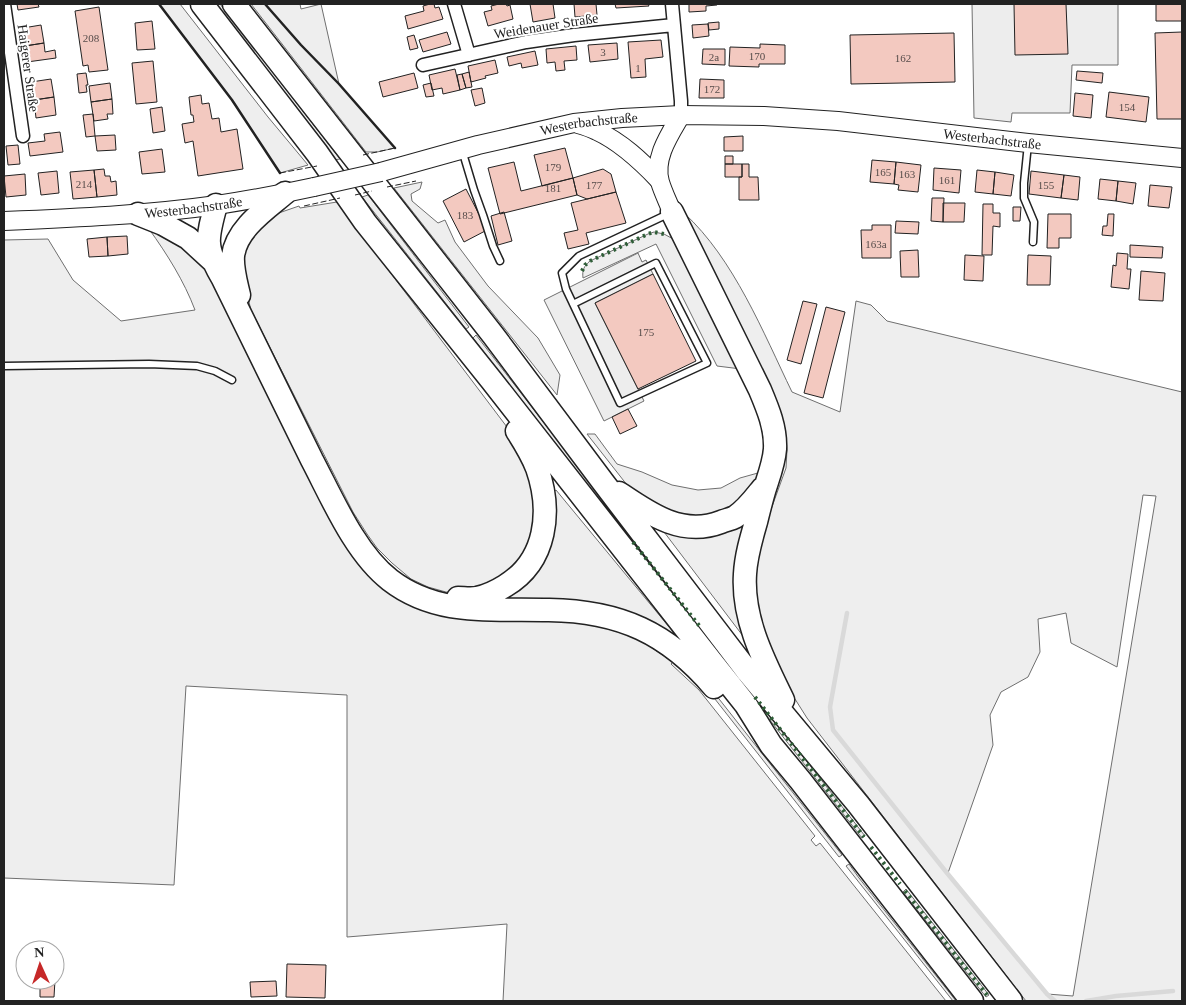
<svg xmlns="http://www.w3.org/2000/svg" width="1186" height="1005" viewBox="0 0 1186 1005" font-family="Georgia,serif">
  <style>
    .green { fill: #eee; stroke: #6f6f6f; fill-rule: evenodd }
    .parking { fill: #ededed; stroke: #6f6f6f }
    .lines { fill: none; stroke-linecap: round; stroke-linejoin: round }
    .stream { stroke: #d9d9d9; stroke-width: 4.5 }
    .building { fill: #f3c9c0; stroke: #222 }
    .service-casing { stroke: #222; stroke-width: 9 }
    .minor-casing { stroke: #222; stroke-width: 15 }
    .secondary-casing { stroke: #222; stroke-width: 20 }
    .motorway-casing { stroke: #222; stroke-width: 25 }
    .service { stroke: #fff; stroke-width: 6 }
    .minor { stroke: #fff; stroke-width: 12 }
    .secondary { stroke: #fff; stroke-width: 18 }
    .motorway { stroke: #fff; stroke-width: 22 }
    .secondary-bridge-casing { stroke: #222; stroke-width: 20; stroke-linecap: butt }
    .secondary-bridge { stroke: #fff; stroke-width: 18 }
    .hedge { stroke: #2f5e38; stroke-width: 4; stroke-dasharray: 2.5 4; stroke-linecap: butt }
    .fence { stroke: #222; stroke-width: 1; stroke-dasharray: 6 2.5; stroke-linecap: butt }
    .wall { stroke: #222; stroke-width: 2.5 }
    .labels { text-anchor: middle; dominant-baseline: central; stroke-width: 4; stroke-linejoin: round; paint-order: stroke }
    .number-label { font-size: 11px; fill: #564c4a }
    .street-label { font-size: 14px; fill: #222; stroke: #fff }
  </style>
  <rect width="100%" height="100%" fill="#fff"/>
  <path class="green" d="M159,4h21l88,113 40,48 -28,8 -48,-73z
    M213,4h7l120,155 -6,1z
    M251,4h49l1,5 20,-5 18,80 56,64 -18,4h-11z
    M422,182l-2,7 -9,5 1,7 26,22 7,-3 10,22 33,44 50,52 22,37 -3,20 -163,-207z
    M368,195l101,132 -3,2 -104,-132z
    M337,202l176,233 24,56 -3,47 -25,37 -48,19 -15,-2 -18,-5 -17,-8 -19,-16 -15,-15 -10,-14 -14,-22 -102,-202 -5,-20 -5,-24 4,-23 25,-27 29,-10 1,2z
    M684,213c50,46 79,119 108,179l48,20 16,-111 15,4 16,16 295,71v609h-156l-219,-283 -36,-57 -12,-33 -5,-54 15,-59 17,-47 1,-18 -2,-22zM1143,495l13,1 -83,500 -26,-2 -99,-121 45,-128 -3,-30 11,-23 27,-15 12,-25 -2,-33 28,-6 5,30 46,24z
    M149,229c32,6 42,16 60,41l54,102 79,157 19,28 22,25 26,17 19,8 26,6 26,3 97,2 32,6 33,12 29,17 23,19 18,18 130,165 -3,2 -128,-163 -31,-30 -30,-19 2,3 21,14 -2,2 28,26 116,146 -4,4 5,6 4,-3 126,158h-443l4,-77 -160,13v-242l-161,-9 -12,199 -170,-7v-638l44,-1 25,41 48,41 74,-11c-11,-29 -28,-56 -46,-81z
    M654,232l10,2 11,6 66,129 -24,-3 -61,-122 -73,34c-1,-8 1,-12 7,-17l58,-27z
    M476,335l151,195 -3,2 -151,-194z
    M587,434h8l22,30 25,8 30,13 26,5 23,-2 19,-10 25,-7 -12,21 -29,22 -40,4 -23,-9 -30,-19z
    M556,490l123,149 -181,-41 16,-9 39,-97z
    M752,512l-6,128 -88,-116z
    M634,540l231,296 -3,2 -232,-297z
    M849,864l10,14 97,123h-3l-107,-135z
    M906,889l83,106 -3,2 -83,-105z"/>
  <path class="parking" d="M972,4h146v61h-46l-2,48h-58l-1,9 -37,-4z
    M638,253l4,9 4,-2 7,14 -58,29 49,98 -40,20 -60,-121z"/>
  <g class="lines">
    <path class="stream" d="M847,613l-17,94 3,23 114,143 100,121 8,7
      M1086,1001l30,-5 57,-5"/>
  </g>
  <path class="building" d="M17,4h21l1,3 -21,3z
    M430,4h4l1,4 4,-1 4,12 -35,10 -3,-13 19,-5 -1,-5z
    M499,4h7l1,2 3,-1 3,14 -25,7 -4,-14 8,-2 -1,-4z
    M530,4h23l2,14 -22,4z
    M574,4h22l1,11 -22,2z
    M615,4h33l1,2 -33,2z
    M689,4h27l1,1 -11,1v5l-17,1z
    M1014,4h52l2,50 -53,1z
    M1156,4h26v17h-26z
    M99,7l9,63 -19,2 -1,-7 -5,1 -8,-55z
    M152,21l3,28 -18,1 -2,-27z
    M719,22v7l-10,1 -1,-7z
    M708,24l1,12 -16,2 -1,-13z
    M41,25l3,18 -19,3 -2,-18z
    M447,32l4,12 -28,8 -4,-12z
    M1182,32v87h-25l-2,-86z
    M954,33l1,49 -104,2 -1,-49z
    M414,35l4,13 -8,2 -3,-13z
    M661,40l2,17 -18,2 1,18 -15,1 -3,-36z
    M44,43l1,9 10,-2 1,8 -29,4 -2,-16z
    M617,43l1,16 -28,3 -2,-17z
    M760,44l25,1v19h-26v3l-30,-1 1,-19 30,1z
    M576,46l1,14 -13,1 1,9 -9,1 -1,-9 -8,1 -1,-14z
    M703,49h22v16l-23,-1z
    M535,51l3,14 -16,3 -1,-5 -12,3 -2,-9z
    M495,60l3,13 -13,3 1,2 -15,4 -3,-16z
    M153,61l4,41 -21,2 -4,-41z
    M455,69l5,21 -17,4 -1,-6 -10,2 -3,-15z
    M1077,71l26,2 -1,10 -26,-3z
    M469,72l3,15 -6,1 -4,-14z
    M86,73l2,12h-2l1,7 -8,1 -2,-19z
    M414,73l4,15 -35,9 -4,-15z
    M462,74l4,14 -6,2 -3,-15z
    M51,79l3,18 -20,3 -3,-18z
    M700,79l24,1v18h-25z
    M110,83l2,16 -21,3 -2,-16z
    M431,83l3,13 -8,1 -3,-12z
    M482,88l3,15 -10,3 -4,-16z
    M1109,92l40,5 -3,25 -40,-5z
    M1075,93l18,2 -2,23 -18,-2z
    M201,95l1,9 7,-1 3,16 7,-1 2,14 16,-3 6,40 -45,7 -5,-35 -8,2 -3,-19 12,-2 -1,-7h-2l-2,-18z
    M54,97l2,18 -20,3 -2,-18z
    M112,99l1,15h-6l1,5 -14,2 -3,-19z
    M162,107l3,24 -12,2 -3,-24z
    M93,114l2,22 -9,1 -3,-22z
    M60,132l3,20 -33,4 -2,-13 17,-2 -1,-7z
    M115,135l1,15 -19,1 -2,-15z
    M743,136v15h-19v-14z
    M18,145l2,19 -12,1 -2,-19z
    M565,148l8,30 -31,8 -8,-31z
    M162,149l3,23 -23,2 -3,-22z
    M725,156h8v8h-8z
    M872,160l24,2 -2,22 -24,-2z
    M514,162l7,29 52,-13 4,17 -77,19 -12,-46z
    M896,162l25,3 -3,27 -20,-2 1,-5 -5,-1z
    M725,164h17v13h-17z
    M742,164h7v13h9l1,23h-20v-23h3z
    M934,168l27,2 -2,23 -26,-3z
    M104,169l1,7h5l1,6 5,-1 1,14 -20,2 -3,-27z
    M603,169l8,5 5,18 -29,7 -10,-4 -4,-17z
    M94,170l3,27 -24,2 -3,-27z
    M977,170l18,2 -2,22 -18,-2z
    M57,171l2,22 -18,2 -3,-22z
    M1031,171l33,4 -3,23 -32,-4z
    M995,172l19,3 -3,21 -18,-2z
    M25,174l1,21 -20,2 -2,-21z
    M1064,175l16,2 -2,23 -17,-2z
    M1100,179l18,2 -2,20 -18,-2z
    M1118,181l18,2 -3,21 -17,-3z
    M1150,185l22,2 -3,21 -21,-2z
    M466,189l21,41 -23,12 -21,-41z
    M616,192l10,31 -40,10 3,11 -21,5 -4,-16 14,-3 -7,-27z
    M932,198h12l-1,24 -12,-1z
    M943,203h22l-1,19h-21z
    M983,204h10v9h7v14l-7,-1 -1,29h-10z
    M1013,207h8l-1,14h-7z
    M504,212l8,29 -14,4 -7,-29z
    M1048,214h23v24h-12v10h-12z
    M1108,214h6l-1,22 -11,-1 1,-9h4z
    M896,221l23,1 -1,12 -23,-1z
    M872,225h19v33h-29l-1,-28h11z
    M127,236l1,18 -20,2 -1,-19z
    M107,237l1,19 -19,1 -2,-18z
    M1130,245l33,2 -1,11 -32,-1z
    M918,250l1,27h-18l-1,-26z
    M1117,253l11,1 -1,15h4l-2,20 -18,-2 2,-22 3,1z
    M965,255l19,1 -1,25 -19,-1z
    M1028,255l23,1 -1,29h-23z
    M1141,271l24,2 -2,28 -24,-1z
    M653,274l43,87 -58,28 -43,-86z
    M803,301l14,3 -16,60 -14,-4z
    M826,307l19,5 -22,86 -19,-5z
    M628,409l9,17 -17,8 -8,-17z
    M287,964l39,1 -1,33 -39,-1z
    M40,980h15l-1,17h-14z
    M276,981l1,15 -26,1 -1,-15z"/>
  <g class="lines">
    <g class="service-casing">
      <path id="service" d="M1028,144l-4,39v15l10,24 -1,20
        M462,150l12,40 9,25 10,31 7,15
        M573,304l83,-41 51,100 -87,40 -54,-114 -4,-16 17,-17 89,-42
        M4,366l145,-2 48,2 18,5 17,9"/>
    </g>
    <g class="minor-casing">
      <path id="minor" d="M4,4l19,132
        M454,4l15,51
        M672,4l9,97v14
        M423,65l103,-23 48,-7 100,-10"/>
    </g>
    <g class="secondary-casing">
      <g id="secondary">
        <path d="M578,124c7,2 13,4 19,7 24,11 44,30 62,49"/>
        <path id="s1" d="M381,172l97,-27 96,-22 48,-5 59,-3 83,1 74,5 190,22 154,15"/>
        <path d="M672,212c-4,-10 -9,-20 -12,-30 -7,-24 10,-48 21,-67"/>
        <path id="s2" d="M4,221c71,-3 142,-6 213,-16 32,-5 65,-11 97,-18"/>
      </g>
    </g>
    <g class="motorway-casing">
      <path id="motorway" d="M202,4l115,149 48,69 127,159 219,280 35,44 25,40 29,35 172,221
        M234,4l259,331 110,147 145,190 110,132 153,197
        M216,205c-9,32 -12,42 6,72 30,61 60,122 90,183 20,38 43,93 78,120 48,37 103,28 159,30 71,1 119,23 165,77
        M672,212l88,178c8,19 16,38 15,59 -1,13 -5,24 -9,36 -4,12 -7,25 -10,37 -5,17 -10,34 -11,52 -3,45 19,87 38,126
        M138,214l25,10 25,14 25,23
        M239,295c-3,-13 -7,-26 -6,-39 3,-27 33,-47 52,-63
        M619,493c31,21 63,44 102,29 5,-2 10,-3 14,-5 11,-7 19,-18 27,-28
        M458,598c6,0 12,1 19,0 9,-2 20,-7 28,-12 42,-25 47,-75 32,-118 -5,-13 -13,-26 -20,-37"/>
    </g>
    <use href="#service" class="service"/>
    <use href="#minor" class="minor"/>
    <use href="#secondary" class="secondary"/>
    <use href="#motorway" class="motorway"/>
    <g class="secondary-bridge-casing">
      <path id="secondary-bridge" d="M314,187l67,-15"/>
    </g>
    <use href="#secondary-bridge" class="secondary-bridge"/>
    <path class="hedge" d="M582,271l3,-6 5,-4 58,-27 6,-2 10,2
      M633,542l68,86
      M755,697l109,140
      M871,847l29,37
      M905,891l82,104"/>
    <path class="fence" d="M363,155l32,-7
      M280,173l37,-7
      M387,187l29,-6
      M355,195l17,-4
      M304,206l36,-8"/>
    <path class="wall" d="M159,4l73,96 48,73
      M265,4l36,41 38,39 56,64"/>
  </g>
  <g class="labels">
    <g class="number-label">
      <text x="91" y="38">208</text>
      <text x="603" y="52">3</text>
      <text x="757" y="56">170</text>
      <text x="714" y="57">2a</text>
      <text x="903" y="58">162</text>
      <text x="638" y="68">1</text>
      <text x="712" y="89">172</text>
      <text x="1127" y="107">154</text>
      <text x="553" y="167">179</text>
      <text x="883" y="172">165</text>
      <text x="907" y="174">163</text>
      <text x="947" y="180">161</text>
      <text x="84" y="184">214</text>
      <text x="594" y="185">177</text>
      <text x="1046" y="185">155</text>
      <text x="553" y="188">181</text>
      <text x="465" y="215">183</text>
      <text x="876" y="244">163a</text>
      <text x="646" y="332">175</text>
    </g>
    <g class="street-label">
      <text transform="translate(546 26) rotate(-9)">Weidenauer Straße</text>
      <text transform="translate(28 68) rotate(82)">Haigerer Straße</text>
      <text stroke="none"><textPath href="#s1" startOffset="214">Westerbachstraße</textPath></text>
      <text stroke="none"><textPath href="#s1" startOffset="619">Westerbachstraße</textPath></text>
      <text stroke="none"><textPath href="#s2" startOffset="190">Westerbachstraße</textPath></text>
    </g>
  </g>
  <rect width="1186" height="1005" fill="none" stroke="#222222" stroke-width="10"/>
  <g transform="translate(40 965) rotate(357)"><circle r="24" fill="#ffffff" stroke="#a7a7a7"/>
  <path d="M0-4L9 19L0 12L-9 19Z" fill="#c62828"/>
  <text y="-8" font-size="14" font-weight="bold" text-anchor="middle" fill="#222222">N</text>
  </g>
</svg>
